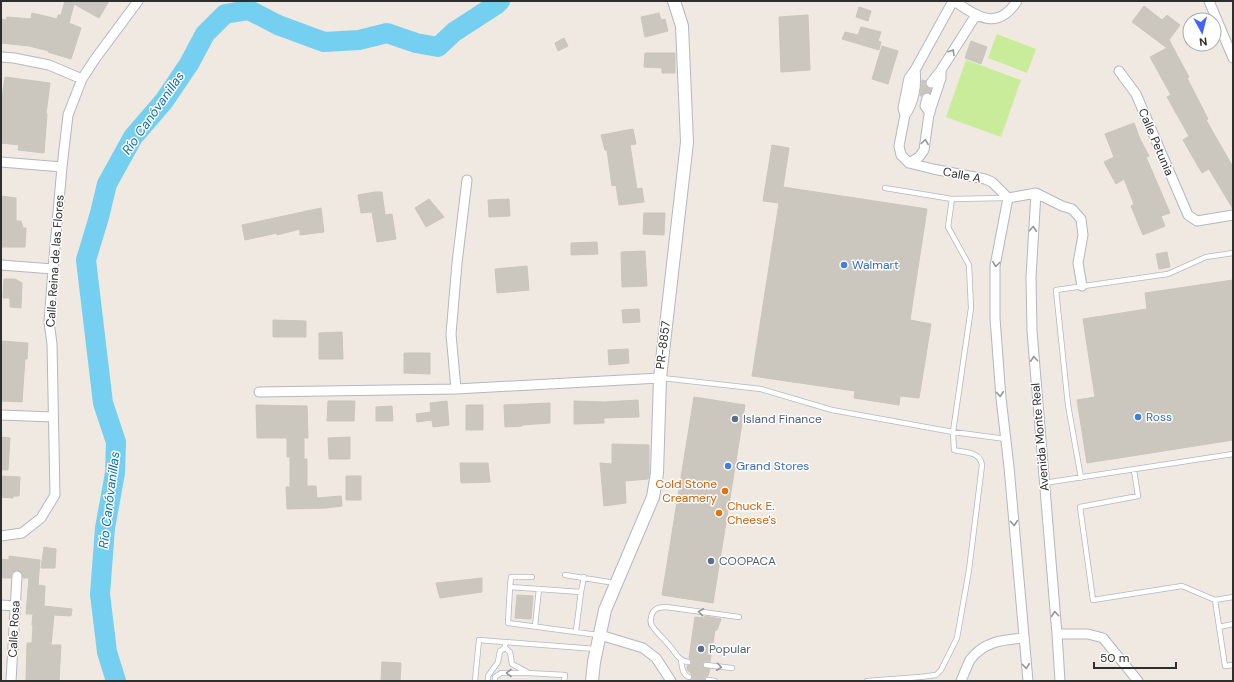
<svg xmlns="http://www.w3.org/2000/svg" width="1234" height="682" viewBox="0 0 1234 682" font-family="'DM Sans',sans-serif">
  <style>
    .pitch { fill: #c9ec9a }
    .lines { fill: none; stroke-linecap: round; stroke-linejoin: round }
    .river { stroke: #75cff0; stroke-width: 20 }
    .building { fill: #cbc7bf; stroke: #cbc5ba }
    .minor-tunnel { stroke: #c8c4bd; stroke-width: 9; stroke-dasharray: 9 4.5; stroke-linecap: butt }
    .service-casing { stroke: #b4b7c1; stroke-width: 6 }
    .minor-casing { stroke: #b4b7c1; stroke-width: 11 }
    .tertiary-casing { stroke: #b4b7c1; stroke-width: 14 }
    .service { stroke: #fff; stroke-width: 4.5 }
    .minor { stroke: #fff; stroke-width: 9 }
    .tertiary { stroke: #fff; stroke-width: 12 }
    .oneway { stroke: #969696 }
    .shop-dot { fill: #3f7fe0; stroke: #fff; stroke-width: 1.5 }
    .service-dot { fill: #5c6f8a; stroke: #fff; stroke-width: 1.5 }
    .food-dot { fill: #e8710a; stroke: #fff; stroke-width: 1.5 }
    .labels { text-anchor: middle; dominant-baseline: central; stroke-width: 3; stroke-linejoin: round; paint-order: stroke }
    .street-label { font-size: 12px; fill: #2e2e2e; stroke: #fff }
    .shop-label { font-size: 12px; fill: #366cbe; stroke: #fff; text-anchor: start }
    .service-label { font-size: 12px; fill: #4e5e75; stroke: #fff; text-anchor: start }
    .food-label { font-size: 12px; fill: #c56008; stroke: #fff; text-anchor: end }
    .water-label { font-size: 13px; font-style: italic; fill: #0d6fa3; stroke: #fff }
  </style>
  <rect width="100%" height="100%" fill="#efe9e1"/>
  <path class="pitch" d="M997,34l39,15 -9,24 -39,-15z
    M966,60l55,20 -20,57 -55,-20z"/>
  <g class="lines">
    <path class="river" d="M116,681l-9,-29 -7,-58 5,-66 10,-55 1,-31 -13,-39 -17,-143 13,-43 8,-33 26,-47 31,-36 25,-37 16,-30 20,-20 24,-4 29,15 46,17 35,-2 28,-7 29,10 22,4 16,-15 43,-28 3,-3"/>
  </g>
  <path class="building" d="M65,1h44l-10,17 -25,-14 -5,19 12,5 -10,31 -23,-7 1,-1 -20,-5 -28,-3v-24l5,1 1,-3 24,2 1,-6 25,6 1,-4h3z
    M1144,6l18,14 5,-5 13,10 -11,15 20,37 -2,1 21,41 -2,1 27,47v42l-24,-40 -7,4 -19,-33 6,-4 -22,-39 4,-2 -21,-38 17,-9 -35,-26z
    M859,7l12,4 -3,10 -12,-4z
    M659,13l2,7 4,-1 3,12 -23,6 -4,-20z
    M808,15l2,55 -29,2 -2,-55z
    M861,27l20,5 -3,9 3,1 -2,8 -37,-11 3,-7 13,3z
    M564,38l4,8 -10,5 -3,-8z
    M971,41l16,6 -6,17 -16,-6z
    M882,46l16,5 -10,33 -16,-5z
    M645,53h30v20h-13v-5l-18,-1z
    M5,77l45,6 -4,31h1l-3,39 -26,-3 1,-5 -18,-2v-38z
    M922,80l4,1v5l2,2 3,1 -1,4 -5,-1 -4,4h-1z
    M1134,123l6,16 9,17 -3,1 24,56 -9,3 4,10 -22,9 -12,-29 3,-2 -10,-25 -8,5 -12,-22 10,-5 -9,-23z
    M633,129l3,15 -6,1 7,44 5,-1 2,14 -25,3 -3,-20 -4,1 -5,-36h-2l-4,-15z
    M772,145l17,3 -6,39 144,22 -17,111 21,4 -12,74 -19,-2 -1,9 -45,-7 1,-7 -103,-15 27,-173 -16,-2z
    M375,192h7l3,23 7,-1 4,25 -19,3 -5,-30 -11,1 -3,-18z
    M1,196l15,2v23h5l2,7h3l-1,19h-24z
    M429,199l15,18 -18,10 -11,-19z
    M509,199l1,17 -21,1 -1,-17z
    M321,208l3,24 -24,3v-6l-23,6v-2l-32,7 -3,-15z
    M644,213h21l-1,22 -21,-1z
    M597,242l1,12 -27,1v-12z
    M645,251l2,35 -25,1 -1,-35z
    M1167,252l3,15 -11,2 -3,-15z
    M527,266l2,24 -32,3 -2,-24z
    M4,279h11l7,4 -1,25 -11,-1v-9h-7z
    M1233,280v160l-146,23 -10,-63 18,-3 -12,-78 64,-10 -2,-16z
    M639,309l1,13 -17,1 -1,-13z
    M273,320l33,1v16h-33z
    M342,332l1,27h-24v-26z
    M1,341l27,2 -1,16h-2l-3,43 -21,-1z
    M628,349l1,14 -20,2 -1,-15z
    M404,353h26v21l-26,-1z
    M694,397l51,8 -32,198 -51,-8z
    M638,400l1,17 -35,1v5l-30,1v-23l30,1z
    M328,401h27l-1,20h-27z
    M447,401l2,24 -16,2 -1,-7 -15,2 -1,-8 15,-2 -1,-9z
    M550,403v20l-28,2v1l-17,1 -1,-22z
    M256,405l51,1 1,32h-4v21h3v27h9l1,12 24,-2 1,10 -16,2 -39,1 -1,-22h4v-30h-3v-19h-30z
    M466,405h17v25h-17z
    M392,406l1,15h-17v-14z
    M1,437l9,1 -2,32h-7z
    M350,437v22h-21l-1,-21z
    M612,444l37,1v30l-1,4 -23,2 1,22 -22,3 -4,-43 12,1z
    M460,463h28l2,19 -29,1z
    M1,476l19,1 -1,19h-6v2l-12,-1z
    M346,476h15v24h-15z
    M44,547l12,2 -1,19h-14z
    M9,556l31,4 -2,25 7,1 -1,20 28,3 -1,7 -17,-1 -3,30h10l-2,36h-33l1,-38h5l1,-18h-1l1,-11h-7l3,-36h-6l-1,-5 -5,-3 -5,2 -1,6h-10v-19l8,1z
    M482,578v14l-42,6 -4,-15z
    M517,595l16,1 -2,23 -16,-1z
    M705,616l16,3 -4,11h-2l-5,32 -5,-1 -3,3 2,4 6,1 -2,7 -3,1 -1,4h-16l3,-1 2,-3 -3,-5 -3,-2v-4l3,-1 2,-2 -1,-3 -2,-2 6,-41 9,1z
    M382,662l19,1 -1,18h-19z"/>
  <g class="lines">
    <path class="minor-tunnel" d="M927,98l4,-15"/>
    <g class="service-casing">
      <path id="service" d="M885,188l67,11 54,-1
        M662,378l99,11 71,21 121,22 53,7
        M1134,470l4,26 -58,11 13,93 89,-14 33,14 18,-3
        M1081,478l-13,-73 -12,-115 112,-16 38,-17 27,-4
        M1044,483l189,-29
        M565,575l50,8
        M510,587l1,-10h21
        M581,592l3,-15
        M1215,600l10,66 8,-1
        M535,626l4,-37
        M1219,627l14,-3
        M576,631l5,-39 -71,-5 -2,36 90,12
        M505,643v5l5,4 2,12 15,8
        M681,660c1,7 1,14 8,17
        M688,662c-11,-2 -13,-11 -20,-18 -5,-6 -11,-11 -15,-17 -2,-2 -3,-5 -2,-9 1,-9 7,-11 15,-11l73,10
        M706,665l26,3
        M708,680l7,1
        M475,681l4,-41 117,9
        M488,681v-5l10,-14 2,-11 5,-3
        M495,681v-4l6,-4h27l37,2 -1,6
        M867,681l53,-4 16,-2 5,-5 16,-32 12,-68 13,-105c-2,-14 -17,-12 -28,-15l-1,-18 18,-124 -2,-43 -21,-38 4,-28"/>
    </g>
    <g class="minor-casing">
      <path id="minor" d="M954,1c23,15 43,31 63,0
        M1209,1l24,57
        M1,57l13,1 35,7 33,14
        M1119,71l17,23 52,121 9,6 36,-6
        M931,83l10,-13
        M927,98l-2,8 5,7
        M905,115c9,-12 12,-31 10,-45
        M1,162l61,5
        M909,163l-8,-8 -2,-9 6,-31 -2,-7 6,-30 6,-8 38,-69
        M909,163l10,-6 5,-7 5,-36 12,-36v-8l35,-55
        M909,163l24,6 52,10 7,3 16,16
        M1036,193l-5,84 1,54 25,303 3,47
        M1008,198l-13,68v52l6,80 8,69 19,214
        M1008,198l28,-5 26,13 10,3 9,10 2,16 -5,28 4,23
        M1,265l52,4
        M456,389l-5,-55 6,-71 10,-83
        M259,392l197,-3 204,-11
        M1,415l52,2
        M1,536l21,-3 5,-4 14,-11 14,-23 -3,-151 -3,-22 4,-53 9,-102 6,-52 14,-36 13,-20 43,-58
        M1,605l14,1
        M1057,634h31l15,4 35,43
        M600,635l43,13 13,10 15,23
        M11,681l6,-105
        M961,681c3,-7 6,-15 9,-21 14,-19 33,-20 54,-22"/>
    </g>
    <g class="tertiary-casing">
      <path id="tertiary" d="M592,681l2,-19 11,-52 48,-113 4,-24 3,-95 27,-236 -5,-116 -8,-25"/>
    </g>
    <use href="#service" class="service"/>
    <use href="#minor" class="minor"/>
    <use href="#tertiary" class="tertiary"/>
  </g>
  <defs><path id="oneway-chevron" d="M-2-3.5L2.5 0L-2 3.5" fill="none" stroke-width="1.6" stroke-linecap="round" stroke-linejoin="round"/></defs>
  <g class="oneway">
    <use href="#oneway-chevron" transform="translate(952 52) rotate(-58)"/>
    <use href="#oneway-chevron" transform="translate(925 142) rotate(-82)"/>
    <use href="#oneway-chevron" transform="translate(1033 229) rotate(-86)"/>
    <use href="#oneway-chevron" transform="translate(996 264) rotate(97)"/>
    <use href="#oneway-chevron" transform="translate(1034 359) rotate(-94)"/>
    <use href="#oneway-chevron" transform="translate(1000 394) rotate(85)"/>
    <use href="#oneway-chevron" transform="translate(1014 523) rotate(85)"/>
    <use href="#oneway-chevron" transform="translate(701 612) rotate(-172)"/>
    <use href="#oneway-chevron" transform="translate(1055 614) rotate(-95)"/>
    <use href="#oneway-chevron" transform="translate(1026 666) rotate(85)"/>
    <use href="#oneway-chevron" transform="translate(719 667) rotate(7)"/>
    <use href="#oneway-chevron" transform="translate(509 673) rotate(-180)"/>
  </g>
  <g class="shop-dot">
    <circle cx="844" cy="265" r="4"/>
    <circle cx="1138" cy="417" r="4"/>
    <circle cx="728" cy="466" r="4"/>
  </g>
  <g class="service-dot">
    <circle cx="735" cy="419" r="4"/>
    <circle cx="711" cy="561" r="4"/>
    <circle cx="701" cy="649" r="4"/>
  </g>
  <g class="food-dot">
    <circle cx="725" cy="491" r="4"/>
    <circle cx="719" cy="513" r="4"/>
  </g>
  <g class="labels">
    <g class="street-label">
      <text transform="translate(1156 142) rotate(67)">Calle Petunia</text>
      <text transform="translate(962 175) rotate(11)">Calle A</text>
      <text transform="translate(55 261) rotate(-86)">Calle Reina de las Flores</text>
      <text transform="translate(663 345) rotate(-83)">PR-8857</text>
      <text transform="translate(1040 437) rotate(-95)">Avenida Monte Real</text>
      <text transform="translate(14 629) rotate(-87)">Calle Rosa</text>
    </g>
    <g class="shop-label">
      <text x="852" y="265">Walmart</text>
      <text x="1146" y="417">Ross</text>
      <text x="736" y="466">Grand Stores</text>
    </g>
    <g class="service-label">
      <text x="743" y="419">Island Finance</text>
      <text x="719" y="561">COOPACA</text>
      <text x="709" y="649">Popular</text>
    </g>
    <g class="food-label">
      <text x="717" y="484">Cold Stone<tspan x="717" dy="14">Creamery</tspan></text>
      <text x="727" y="506" text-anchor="start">Chuck E.<tspan x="727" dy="14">Cheese's</tspan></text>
    </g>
    <g class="water-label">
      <text transform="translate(153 113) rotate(-55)">Río Canóvanillas</text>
      <text transform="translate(109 500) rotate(-83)">Río Canóvanillas</text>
    </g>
  </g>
  <rect width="1234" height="682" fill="none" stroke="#2e2e2e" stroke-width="4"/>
  <g transform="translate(1202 32) rotate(173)"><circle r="19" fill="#ffffff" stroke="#ababab"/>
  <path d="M0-3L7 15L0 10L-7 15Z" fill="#4264fb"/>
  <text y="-6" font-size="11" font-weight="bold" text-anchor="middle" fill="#2e2e2e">N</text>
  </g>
  <path d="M1094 662v6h82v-6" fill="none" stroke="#2e2e2e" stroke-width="2"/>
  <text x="1100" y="662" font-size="12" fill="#2e2e2e" stroke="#ffffff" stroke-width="3" paint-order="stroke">50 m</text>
</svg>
